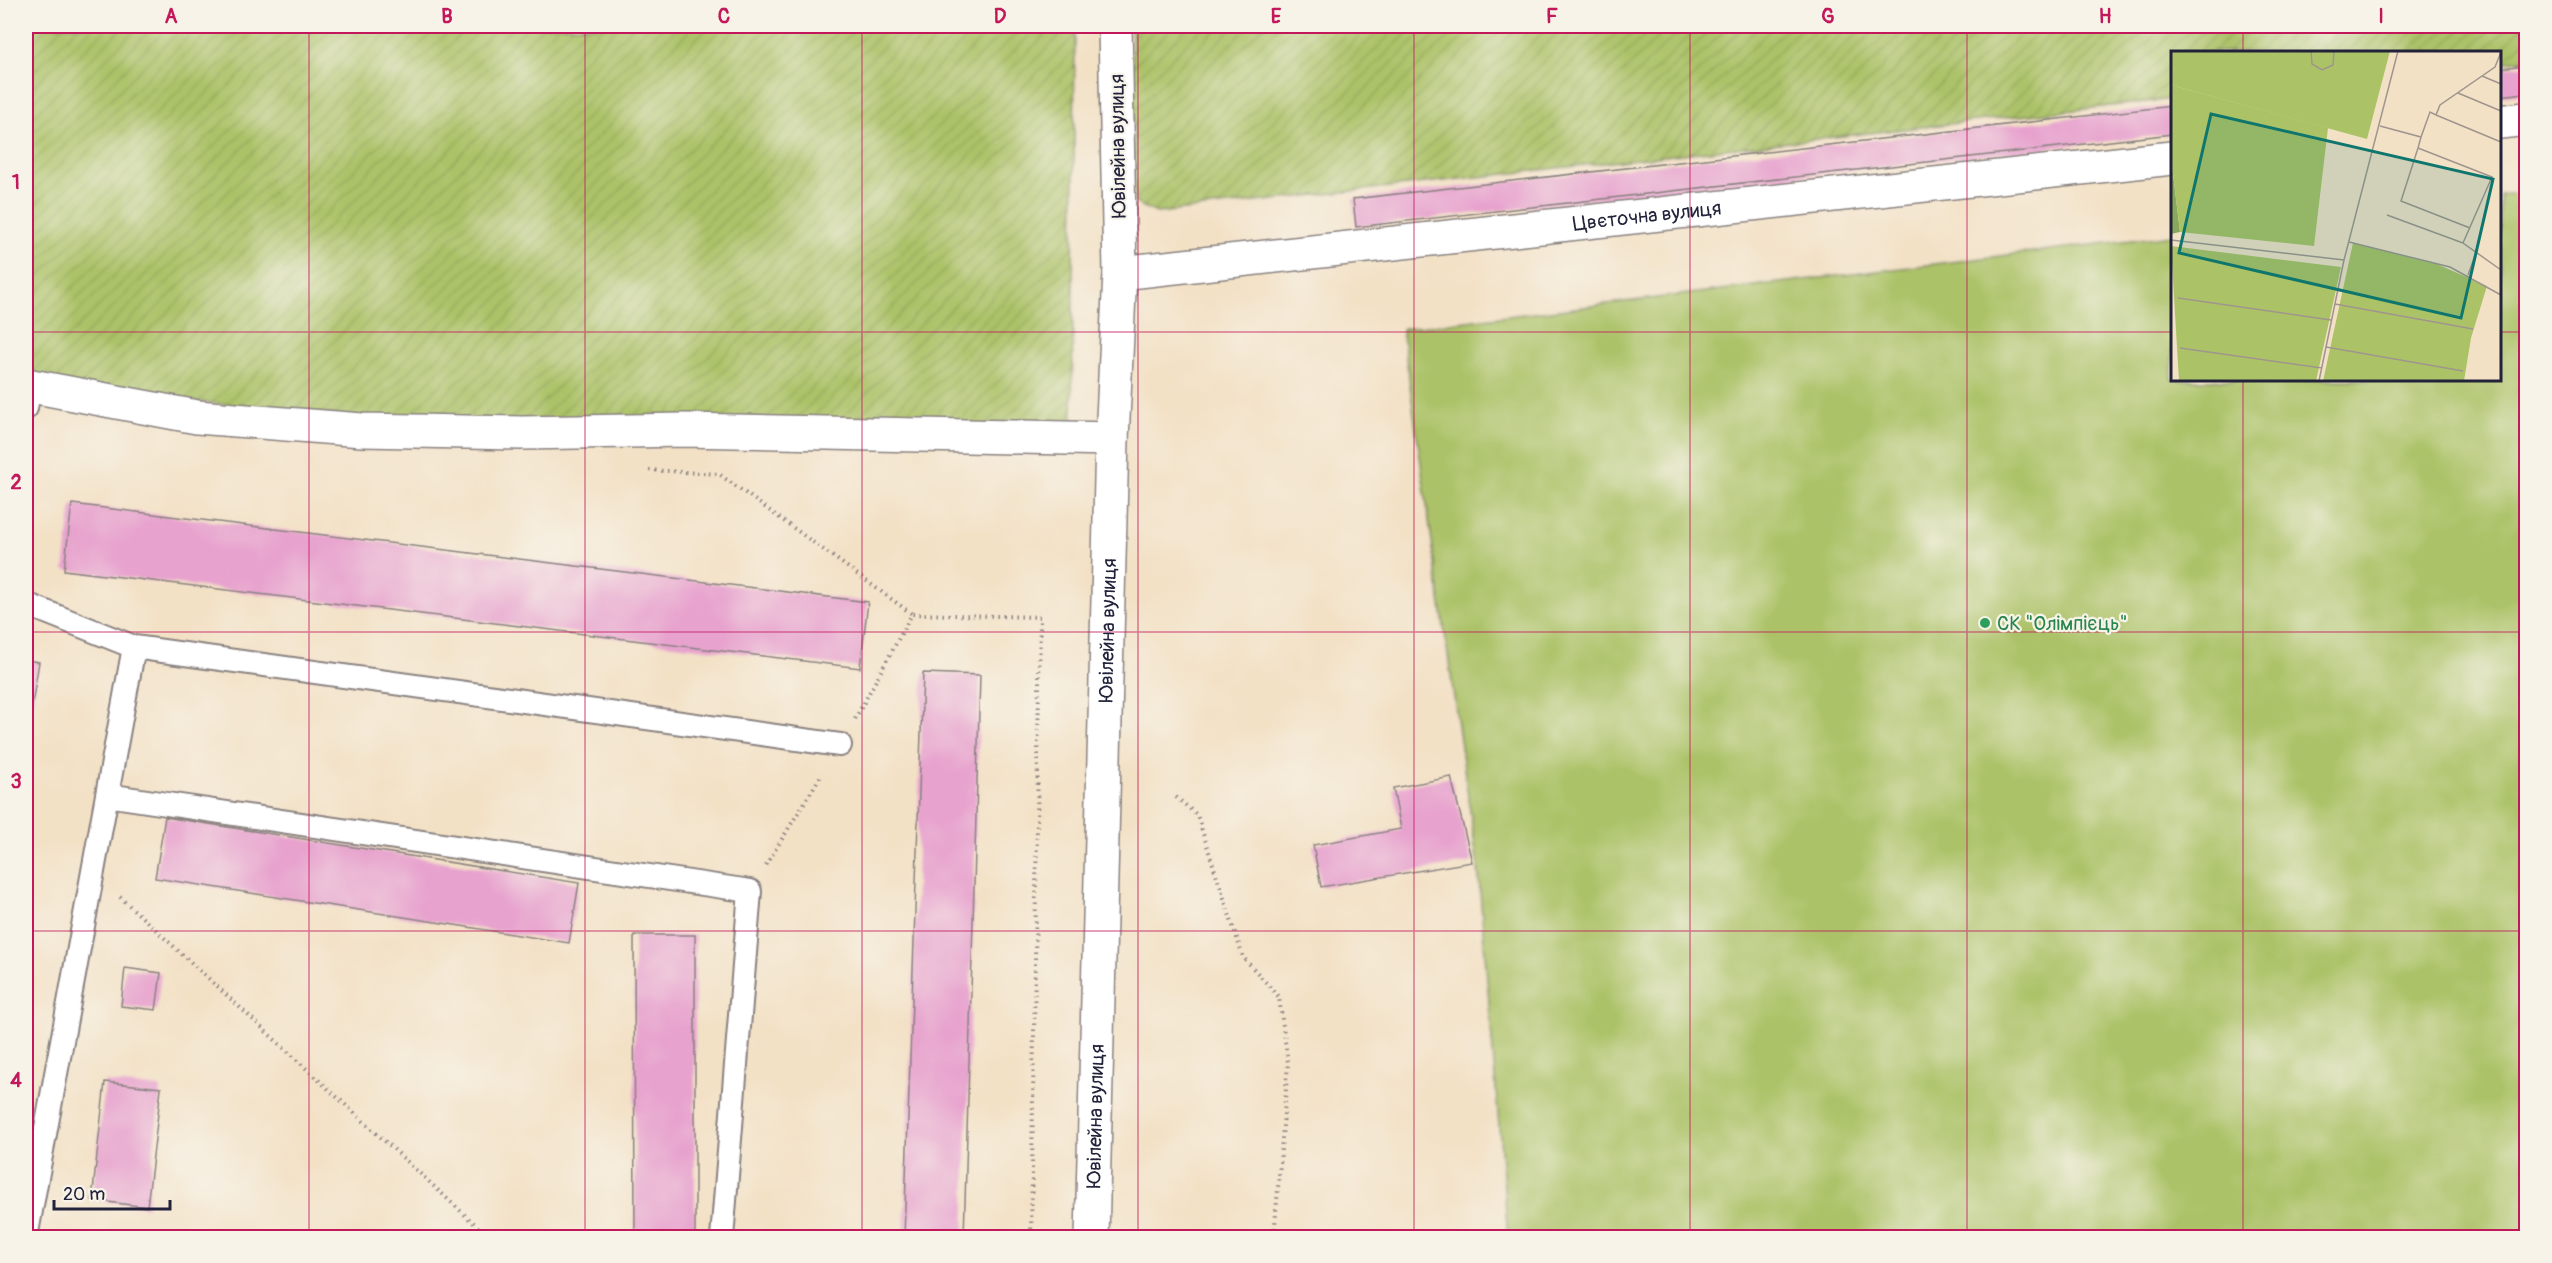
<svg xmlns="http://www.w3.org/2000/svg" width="2552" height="1263" viewBox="0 0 2552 1263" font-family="Pangolin,sans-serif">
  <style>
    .garden { fill: url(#garden-furrows); stroke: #677251; stroke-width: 1.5 }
    .pitch { fill: #acc267; stroke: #677251; stroke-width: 1.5 }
    .building { fill: #e7a2ce }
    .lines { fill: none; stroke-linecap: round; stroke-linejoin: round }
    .service-casing { stroke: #8a8280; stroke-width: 26 }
    .minor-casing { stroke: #8a8280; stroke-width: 36 }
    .path { stroke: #8a8280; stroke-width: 4; stroke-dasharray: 1.5 4.5; stroke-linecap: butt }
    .service { stroke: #fff; stroke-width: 22 }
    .minor { stroke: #fff; stroke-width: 33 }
    .grid { fill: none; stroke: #c2185b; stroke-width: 1.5; stroke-opacity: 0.55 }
    .leisure-dot { fill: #2e9e5b; stroke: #f7f3e8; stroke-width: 2 }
    .labels { text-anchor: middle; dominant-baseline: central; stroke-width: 4.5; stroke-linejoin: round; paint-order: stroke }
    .street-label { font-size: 20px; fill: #22223b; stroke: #f7f3e8 }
    .leisure-label { font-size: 20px; fill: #27864d; stroke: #f7f3e8; text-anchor: start }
    .inset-road { fill: none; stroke: #9f958e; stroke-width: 1.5 }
    .view { fill: #0f766e; fill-opacity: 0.15; stroke: #0f766e; stroke-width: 3 }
    .inset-edge { fill: none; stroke: #22223b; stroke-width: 3 }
    .neatline { fill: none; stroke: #c2185b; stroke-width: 2 }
    .grid-label { font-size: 20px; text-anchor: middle; font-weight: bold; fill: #c2185b }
  </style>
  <defs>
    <pattern id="garden-furrows" width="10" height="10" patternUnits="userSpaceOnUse" patternTransform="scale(1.5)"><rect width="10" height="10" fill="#acc267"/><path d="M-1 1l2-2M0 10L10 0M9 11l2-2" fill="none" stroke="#94a65a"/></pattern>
  </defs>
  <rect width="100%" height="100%" fill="#f7f3e8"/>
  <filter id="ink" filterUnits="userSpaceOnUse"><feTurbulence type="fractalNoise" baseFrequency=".0167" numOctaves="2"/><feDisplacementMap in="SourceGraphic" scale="12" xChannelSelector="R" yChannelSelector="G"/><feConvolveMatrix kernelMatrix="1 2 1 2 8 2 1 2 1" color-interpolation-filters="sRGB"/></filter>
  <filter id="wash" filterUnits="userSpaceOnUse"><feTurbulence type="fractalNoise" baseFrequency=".008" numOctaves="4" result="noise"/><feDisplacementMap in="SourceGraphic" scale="24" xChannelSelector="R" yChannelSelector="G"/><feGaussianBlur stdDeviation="1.35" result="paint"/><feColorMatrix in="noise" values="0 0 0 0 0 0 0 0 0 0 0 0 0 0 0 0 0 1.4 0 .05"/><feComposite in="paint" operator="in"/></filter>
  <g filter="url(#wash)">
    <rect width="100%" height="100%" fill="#f3e1c6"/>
    <path class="garden" d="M26,26h1049l-3,408 -550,-1 -496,-48z
      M1132,26h1394v34l-26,3v-11h-328v47l-1015,114 -22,-10z"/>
    <path class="pitch" d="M2526,192v1045h-1018l-30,-370 -76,-538 770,-94v145h328v-185z"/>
    <g id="blocks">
      <path class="building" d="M2526,65v28l-26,3v-28z
        M2172,106v28l-816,93 -3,-28z
        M72,504l796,98 -8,66 -796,-98z
        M26,660l13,2 -12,73h-1z
        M923,673l57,2 -16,563h-60z
        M1451,777l21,85 -151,25 -8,-42 88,-16 -8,-41z
        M165,817l414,66 -10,60 -414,-65z
        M634,935h61v303h-60z
        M125,968l36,5 -5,37 -35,-4z
        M105,1082l56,6 -14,119 -55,-7z"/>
    </g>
  </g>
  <g filter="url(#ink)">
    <use href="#blocks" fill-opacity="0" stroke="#8a8280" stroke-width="1.5"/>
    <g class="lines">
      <g class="service-casing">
        <path id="service" d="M26,408l4,-22
          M26,604l108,43 -108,591
          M134,647l706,98
          M107,795l643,96 -28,347"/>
      </g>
      <g class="minor-casing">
        <g id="minor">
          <path d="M2500,122l26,-3"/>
          <path id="s1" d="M1120,273l1052,-115"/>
          <path d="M26,385l171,32 165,13 160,3 162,-3 428,9"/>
          <path id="s2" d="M1092,1238l20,-799 8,-166 -5,-247"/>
        </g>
      </g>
      <path class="path" d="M649,470l70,4 193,140
        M855,719l57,-105 128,3 -9,621
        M1176,797l21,18 46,142 36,40 9,66 -14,175
        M766,865l56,-91
        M120,897l370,341"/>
      <use href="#service" class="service"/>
      <use href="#minor" class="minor"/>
    </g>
  </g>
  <path class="grid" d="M309,26v1212M585,26v1212M862,26v1212M1138,26v1212M1414,26v1212M1690,26v1212M1967,26v1212M2243,26v26M26,332h2146M2500,332h26M2243,380v858M26,632h2500M26,931h2500"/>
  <circle class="leisure-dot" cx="1985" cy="623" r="6"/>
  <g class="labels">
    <g class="street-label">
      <text transform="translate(1118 146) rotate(-91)">Ювілейна вулиця</text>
      <text stroke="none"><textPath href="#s1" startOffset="530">Цвєточна вулиця</textPath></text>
      <text stroke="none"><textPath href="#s2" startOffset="608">Ювілейна вулиця</textPath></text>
      <text stroke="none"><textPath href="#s2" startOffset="122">Ювілейна вулиця</textPath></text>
    </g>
    <g class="leisure-label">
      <text x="1997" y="623">СК "Олімпієць"</text>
    </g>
  </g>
  <g transform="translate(2171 51)">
    <rect width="330" height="330" fill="#f3e1c6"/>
    <path d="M0,0h219l-23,88 -196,-54z" fill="#acc267"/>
    <path d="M0,106l9,75 -9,2z" fill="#89a85c"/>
    <path d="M182,192l79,19 55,24 -16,52 -7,43h-141zM0,195l170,21 -25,114h-137z" fill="#acc267"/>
    <path d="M0,34l157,43 -14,118 -134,-14 -9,-75z" fill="#acc267"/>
    <path class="inset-road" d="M140,0l1,13 10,6 11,-5 1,-14M311,25l19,8M287,42l43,18M265,64l65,27M209,75l41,11 9,-25 6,3 4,-10 55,-38 6,-15M250,86l-3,11 74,29 -29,66 38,27M247,97l-17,53 69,27M216,164l76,28M0,189l173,20M178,191l101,25 51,28M297,224l8,-22M7,247l153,22M164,253l138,25M155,296l137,24M9,297l142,20M148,330l25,-121 54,-209"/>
    <path class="view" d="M40,63l282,65 -32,139 -282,-65z"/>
    <rect width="330" height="330" class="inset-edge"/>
  </g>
  <rect width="2552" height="1263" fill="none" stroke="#f7f3e8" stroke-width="66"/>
  <path d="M54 1200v9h116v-9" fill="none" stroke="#22223b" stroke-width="3"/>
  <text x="63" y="1200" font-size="18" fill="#22223b" stroke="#f7f3e8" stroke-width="4.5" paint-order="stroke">20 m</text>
  <rect x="33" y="33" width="2486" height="1197" class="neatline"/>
  <g class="grid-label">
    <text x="171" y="23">A</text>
    <text x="447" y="23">B</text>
    <text x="724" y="23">C</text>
    <text x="1000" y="23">D</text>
    <text x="1276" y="23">E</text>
    <text x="1552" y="23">F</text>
    <text x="1828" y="23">G</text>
    <text x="2105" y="23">H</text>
    <text x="2381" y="23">I</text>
    <text x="16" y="189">1</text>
    <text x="16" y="489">2</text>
    <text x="16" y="788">3</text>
    <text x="16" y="1087">4</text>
  </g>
</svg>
